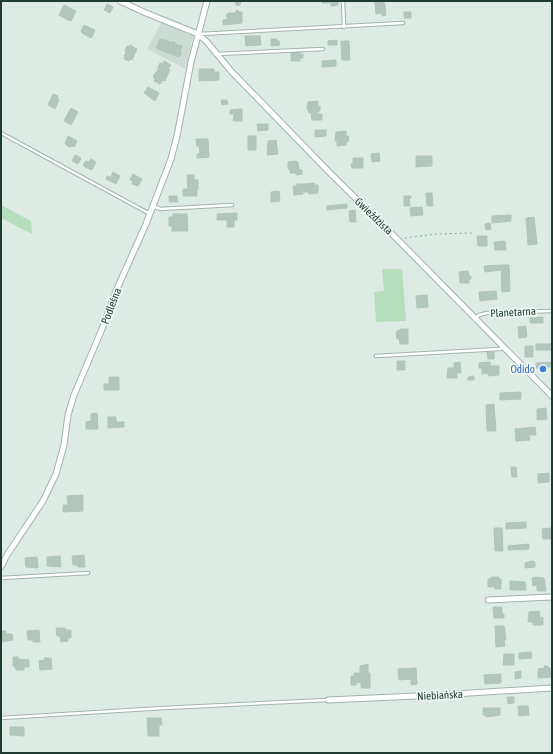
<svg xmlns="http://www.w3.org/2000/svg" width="553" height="754" viewBox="0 0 553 754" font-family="'Asap Condensed',sans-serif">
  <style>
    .built { fill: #ccdbd3 }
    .green { fill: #b4debc }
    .building { fill: #b3c6bd; stroke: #b0c5ba }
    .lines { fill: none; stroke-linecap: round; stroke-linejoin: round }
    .service-casing { stroke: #a1b3ab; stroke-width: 4.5 }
    .minor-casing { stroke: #a1b3ab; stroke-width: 7 }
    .path { stroke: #7cb19c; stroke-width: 1; stroke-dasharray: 2 3; stroke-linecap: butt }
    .service { stroke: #fff; stroke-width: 2.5 }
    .minor { stroke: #fff; stroke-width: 5 }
    .shop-dot { fill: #3f7fe0; stroke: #eef7f2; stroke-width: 1.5 }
    .labels { text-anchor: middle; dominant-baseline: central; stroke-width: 3.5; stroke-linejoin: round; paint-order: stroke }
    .street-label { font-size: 11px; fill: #1e3c31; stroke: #eef7f2 }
    .shop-label { font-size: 11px; fill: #366cbe; stroke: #eef7f2; text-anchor: end }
  </style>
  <rect width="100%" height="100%" fill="#deebe4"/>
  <path class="built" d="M161,23l32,13 -7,33 -39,-20z"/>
  <path class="green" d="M1,205l30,16 1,13 -31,-16z
    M382,269h20l4,52 -30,1 -2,-30 10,-1z"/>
  <path class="building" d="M235.5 3a2.5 2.5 0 1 1 5 0a2.5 2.5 0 1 1-5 0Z
    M322,1h16v4l-7,1v-3h-9z
    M384,1v3h1l1,11 -4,1v-3l-6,1 -1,-12z
    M107,4l6,3 -3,6 -6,-3z
    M64,5l12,6 -5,10 -3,-1 -9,-5z
    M237,10l2,2h3v11l-19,2v-5l5,-1 -2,-3 2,-3h7z
    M404,12h7v6h-7z
    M84,25l11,5 -3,7 -1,1 -9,-5 -1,-2z
    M245,36h15l1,9 -15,1z
    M160,39l2,1v-1l11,4 1,-2 1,1v2l7,2 -2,6h2l-3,5 -23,-9z
    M271,39h6v2h2l1,4 -9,1z
    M337,40v5h-9v-4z
    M341,41h8l1,19h-8z
    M130,45l7,4 -5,11 -1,-1 -2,2 -5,-2 1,-3h-1l2,-4 -1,-1 2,-5 2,1z
    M291,51h9v3h3v4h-3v3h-9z
    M336,60v6l-14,1v-6z
    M164,61l7,4 -3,4 2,1 -3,6 -9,-5v-4l2,-4 3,1z
    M199,69h15v3h5v8l-20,1z
    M158,71l9,5 -2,5 -2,-1 -3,4 -6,-3 1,-3 -2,-1 2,-4z
    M148,87l11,6 -4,8 -11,-8z
    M53,94l5,2 -1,2 2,2 -4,9 -7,-4z
    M221,100h6l1,4 -6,1z
    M318,101v6l2,-1v5h-2v2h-9l-2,-5 1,-6z
    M71,108l7,4 -7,13 -7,-4z
    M242,109v12h-9l1,-7h-4v-4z
    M311,114h11v6h-10z
    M257,124h11v6l-10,1z
    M315,130h11v6l-11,1z
    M346,131v4l3,2 -1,5h-2v3l-9,1v-5h-2l1,-9z
    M68,136l9,5 -3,6 -2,-1 -3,1 -4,-3z
    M248,136h8v14h-8z
    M196,139h12l1,18 -12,1v-4h3l-1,-8h-2z
    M276,140l2,14 -11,1 1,-14z
    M379,153l1,8 -8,1 -1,-8z
    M75,155l6,3 -3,6 -6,-3z
    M416,156h16v10l-16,1z
    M353,158h10v10h-11l-1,-4h2z
    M91,159l5,3 -4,8 -7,-3 -2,-2 3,-4 3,1z
    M295,161l3,1 1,8h3v4l-6,1v-2h-6v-4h-2v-7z
    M113,172l7,4 -4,8 -10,-5 1,-3 4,1z
    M133,174l9,5 -4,7 -6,-2 1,-3 -3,-1z
    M187,175h7v5h4v9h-1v7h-14v-7h5z
    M314,183l1,2h3v8l-9,1v-2h-3l-1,-8z
    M297,184h8l1,8h-3v2l-9,1 -1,-9h4z
    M279,191l1,10 -9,1v-10z
    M426,193h6l1,13h-6z
    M169,196h8l1,6h-9z
    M404,196h7v2l-2,1 1,7h-6z
    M347,204v4l-20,2v-4z
    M422,207l1,8 -12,1 -1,-8z
    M355,210l1,12h-6l-1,-11z
    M237,213v7h-3v7h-7v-7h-10v-6z
    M173,214h14l1,17h-16v-5h-3v-9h4z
    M511,215v6l-19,2v-7z
    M534,217l3,27 -9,1 -2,-27z
    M490,223l1,6 -5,1 -1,-6z
    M477,236h10v10h-9z
    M505,241l1,9h-11l-1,-8z
    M501,265h8l1,26 -8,1z
    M501,265v5l-16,2 -1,-6z
    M468,271l1,5h2v3h-2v4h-9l-1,-11z
    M496,291l1,8 -17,2 -1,-9z
    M427,295l1,12 -11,1 -1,-12z
    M543,317v6h-13v-5z
    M526,326l1,11 -8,1 -1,-11z
    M400,329h8v15h-8l-1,-5h-2l-1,-6 1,-2 3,-1z
    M536,344h16v6h-16z
    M525,346h8v11h-8z
    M487,352h7v7h-6z
    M397,361h8v9h-8z
    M460,362l1,11h-4v5h-10l1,-10h6v-5z
    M490,362l1,4h8v9l-10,1 -1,-3 -6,1v-6h-3v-5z
    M552,362v5l-16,1v-5z
    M474,376v4h-6v-3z
    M109,377h10v13h-15v-6h5z
    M521,392v7l-21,1v-7z
    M494,404l2,27h-9l-1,-26z
    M546,408l1,11 -10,1v-11z
    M97,413l1,16h-12v-7l5,-1v-7z
    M108,417h8v5h8v5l-16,1z
    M535,427l1,8h-7l1,5 -14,1 -1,-12z
    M511,467h5l1,10h-5z
    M549,473v9l-11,1v-9z
    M83,495v16l-20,1v-7h5l-1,-9z
    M526,522v6l-20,1v-6z
    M494,528h8l1,23h-8z
    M551,528l1,11h-9l-1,-10z
    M529,544v5l-21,1v-4z
    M84,555l1,12h-7v-2h-5l-1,-9z
    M60,556l1,11 -14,-1v-9z
    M37,557l1,11 -12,-1 -1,-9z
    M532,561l3,1v5l-10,1v-5z
    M491,577h8v2h2v10h-6v-2h-7v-8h3z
    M535,577l9,1 2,13h-9v-6l-4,1 -1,-8z
    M510,581l15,1 1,8h-16z
    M493,607h9v7h2v4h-10z
    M539,611l1,7 3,-1v8h-10v-3h-5l1,-10z
    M495,626h9l2,13 -2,1 1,6 -9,1z
    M56,628h9l1,2h5v8h-3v3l-7,1 -1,-6h-3z
    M39,630l1,12h-7v-2h-5l-1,-9z
    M1,631h5v3h6l1,6 -12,2z
    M531,652l1,6 -13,1v-6z
    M504,654h10v11h-11z
    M13,657h5v2l11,1v7h-5v3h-8l-1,-4h-2z
    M44,658h7l1,11 -12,1 -1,-9 6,-1z
    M368,664v9h2v15h-9v-6l-5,1v2h-5v-9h3v-3h6v-7z
    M544,666h4v2h2l1,9 -13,1v-9l7,-1z
    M416,668l1,16 -6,1v-6l-12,1 -1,-11z
    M521,671v7l-6,1v-7z
    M501,674v9l-16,1 -1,-9z
    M507,697h7v6l-6,1z
    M518,706h10l1,9 -10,1z
    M483,708h17v7l-14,2v-2h-3z
    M147,718h14l1,7h-3v11h-11z
    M10,727h14v9l-14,-1z"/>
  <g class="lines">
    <g class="service-casing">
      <path id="service" d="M343,1l1,26
        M200,34l203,-11
        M217,54l106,-5
        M1,133l149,81
        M153,206l7,3 72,-4
        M476,318l3,-3 8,-2 65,-2
        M376,356l124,-7 2,-2
        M1,578l87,-5
        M1,718l163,-10 163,-8"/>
    </g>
    <g class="minor-casing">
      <path id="minor" d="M120,1l26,12 52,21 9,8 24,29 99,102 69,68 153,155
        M1,567l6,-12 36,-54 13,-27 8,-29 4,-30 6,-20 28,-66 14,-38 30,-67 25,-65 6,-23 14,-74 16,-61
        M488,600l64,-3
        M328,700l110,-5 114,-7"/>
    </g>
    <path class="path" d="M405,238l31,-4 36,-1"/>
    <use href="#service" class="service"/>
    <use href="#minor" class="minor"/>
  </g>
  <circle class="shop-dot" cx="543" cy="369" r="4"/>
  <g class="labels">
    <g class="street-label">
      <text transform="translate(374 216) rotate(44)">Gwieździsta</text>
      <text transform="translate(111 306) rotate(-69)">Podleśna</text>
      <text transform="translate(513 312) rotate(-3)">Planetarna</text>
      <text transform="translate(440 695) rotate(-3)">Niebiańska</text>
    </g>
    <g class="shop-label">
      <text x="535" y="369">Odido</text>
    </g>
  </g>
  <rect width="553" height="754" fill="none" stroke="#1e3c31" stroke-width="4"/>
</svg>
